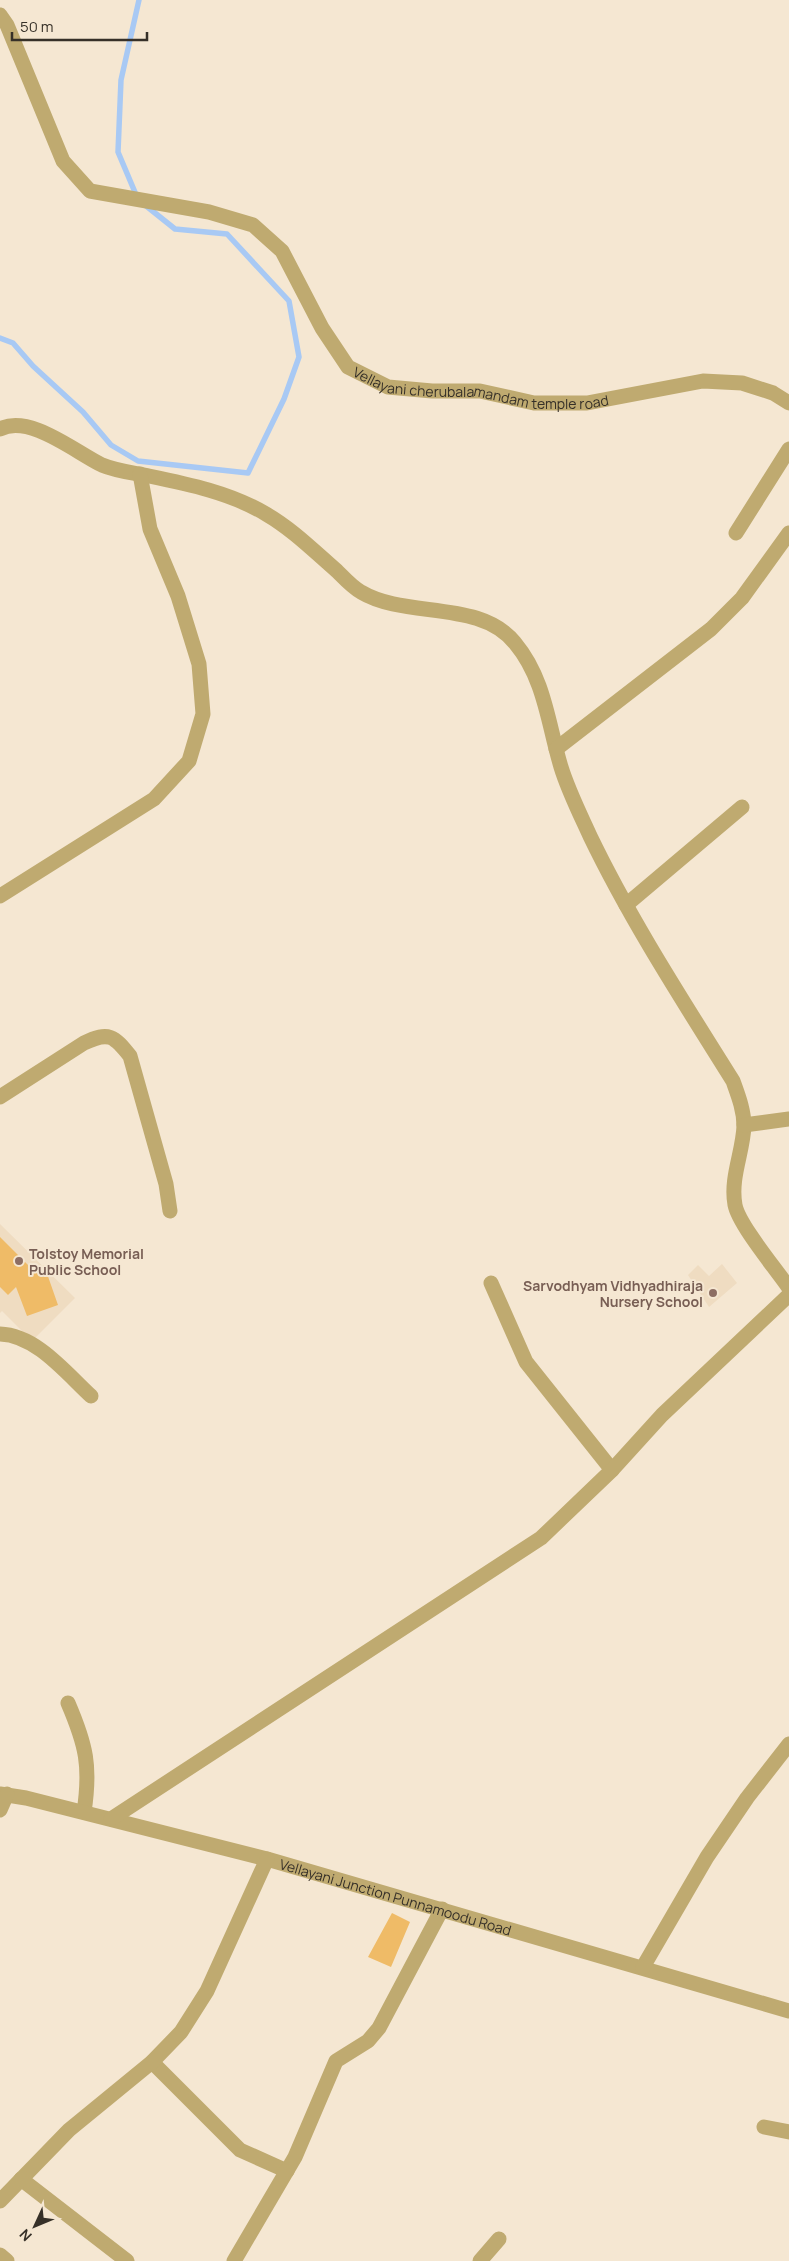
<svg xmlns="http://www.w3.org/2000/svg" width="789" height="2261" viewBox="0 0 789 2261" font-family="Manrope,sans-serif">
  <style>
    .built { fill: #efdcc1 }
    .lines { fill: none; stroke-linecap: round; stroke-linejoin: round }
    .stream { stroke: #a8c9f4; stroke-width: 5.5 }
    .building { fill: #efbb67 }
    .minor { stroke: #bfaa70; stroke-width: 15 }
    .education-dot { fill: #8d6e63; stroke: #f5e7d2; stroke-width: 2 }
    .labels { text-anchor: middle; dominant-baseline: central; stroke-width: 4; stroke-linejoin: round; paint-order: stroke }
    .street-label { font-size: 14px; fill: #363028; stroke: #f5e7d2 }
    .education-label { font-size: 14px; font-weight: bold; fill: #785e54; stroke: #f5e7d2; text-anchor: start }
  </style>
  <rect width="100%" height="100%" fill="#f5e7d2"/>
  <path class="built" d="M0,1224l75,74 -43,43 -30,-30 -2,2z
    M722,1264l15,19 -28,24 -21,-32 10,-10 11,11z"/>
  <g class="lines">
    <path class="stream" d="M137,197l-19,-45 3,-72 18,-80
      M0,338l13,5 20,23 50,46 28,33 27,16 110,12 36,-74 15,-42 -10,-56 -62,-67 -52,-5 -30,-24"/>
  </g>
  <path class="building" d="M0,1237l35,35 9,-7 14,40 -31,11 -11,-29 -8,8 -8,-8z
    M392,1913l18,9 -19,45 -23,-10z"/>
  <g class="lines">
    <g class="minor">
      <path id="s1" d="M0,15l7,10 56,136 27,30 119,21 44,13 29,26 40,77 26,39 40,20 44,4h48l54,12h53l116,-22 39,2 31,10 16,10"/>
      <path d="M0,429c30,-15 75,23 102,36 14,6 32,8 47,11 39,8 82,17 117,38 26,15 48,37 71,57 7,7 15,16 24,21 45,27 119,7 154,51 30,36 33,81 46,124 7,23 19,47 29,69 41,85 93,165 143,245 5,14 11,29 11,45 -1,26 -14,52 -9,79 4,20 41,64 54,83"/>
      <path d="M736,533l53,-84"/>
      <path d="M556,749l155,-120 31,-31 47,-65"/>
      <path d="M0,896l154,-97 35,-38 14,-47 -4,-50 -21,-68 -28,-67 -10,-55"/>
      <path d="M626,905l116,-98"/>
      <path d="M0,1097l84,-54c25,-12 30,-7 46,13l36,128 4,27"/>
      <path d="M744,1125l45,-6"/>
      <path d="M491,1283l35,79 86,108"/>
      <path d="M0,1334c36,1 66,39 91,62"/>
      <path d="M68,1703c18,42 23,63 16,109"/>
      <path id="s2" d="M0,1794l26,4 241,61 522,152"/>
      <path d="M0,1810l7,-16"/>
      <path d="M111,1819l430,-281 71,-68 50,-55 127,-120"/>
      <path d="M643,1967l64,-110 40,-59 42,-54"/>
      <path d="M152,2062l88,88 47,21"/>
      <path d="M764,2127l25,5"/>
      <path d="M21,2179l106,82"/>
      <path d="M0,2201l69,-71 83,-68 29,-30 26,-41 60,-132"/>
      <path d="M0,2255l7,6"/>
      <path d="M234,2261l61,-104 41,-96 32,-20 11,-13 63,-119"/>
      <path d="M480,2261l19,-22"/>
    </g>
  </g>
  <g class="education-dot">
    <circle cx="19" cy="1261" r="5"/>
    <circle cx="713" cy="1293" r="5"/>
  </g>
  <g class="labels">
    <g class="street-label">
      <text stroke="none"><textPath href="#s1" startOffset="676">Vellayani cherubalamandam temple road</textPath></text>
      <text stroke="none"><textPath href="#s2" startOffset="409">Vellayani Junction Punnamoodu Road</textPath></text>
    </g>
    <g class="education-label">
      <text x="29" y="1253">Tolstoy Memorial<tspan x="29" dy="16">Public School</tspan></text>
      <text x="703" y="1285" text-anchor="end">Sarvodhyam Vidhyadhiraja<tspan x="703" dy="16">Nursery School</tspan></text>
    </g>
  </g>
  <g transform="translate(35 2226) rotate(226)" stroke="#f5e7d2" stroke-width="4" paint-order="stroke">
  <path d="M0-4L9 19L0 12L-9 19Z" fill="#363028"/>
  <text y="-8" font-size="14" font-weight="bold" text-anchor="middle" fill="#363028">N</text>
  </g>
  <path d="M12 32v8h135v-8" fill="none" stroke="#363028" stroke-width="2.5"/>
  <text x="20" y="32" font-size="15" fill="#363028" stroke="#f5e7d2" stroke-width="4" paint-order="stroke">50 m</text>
</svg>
